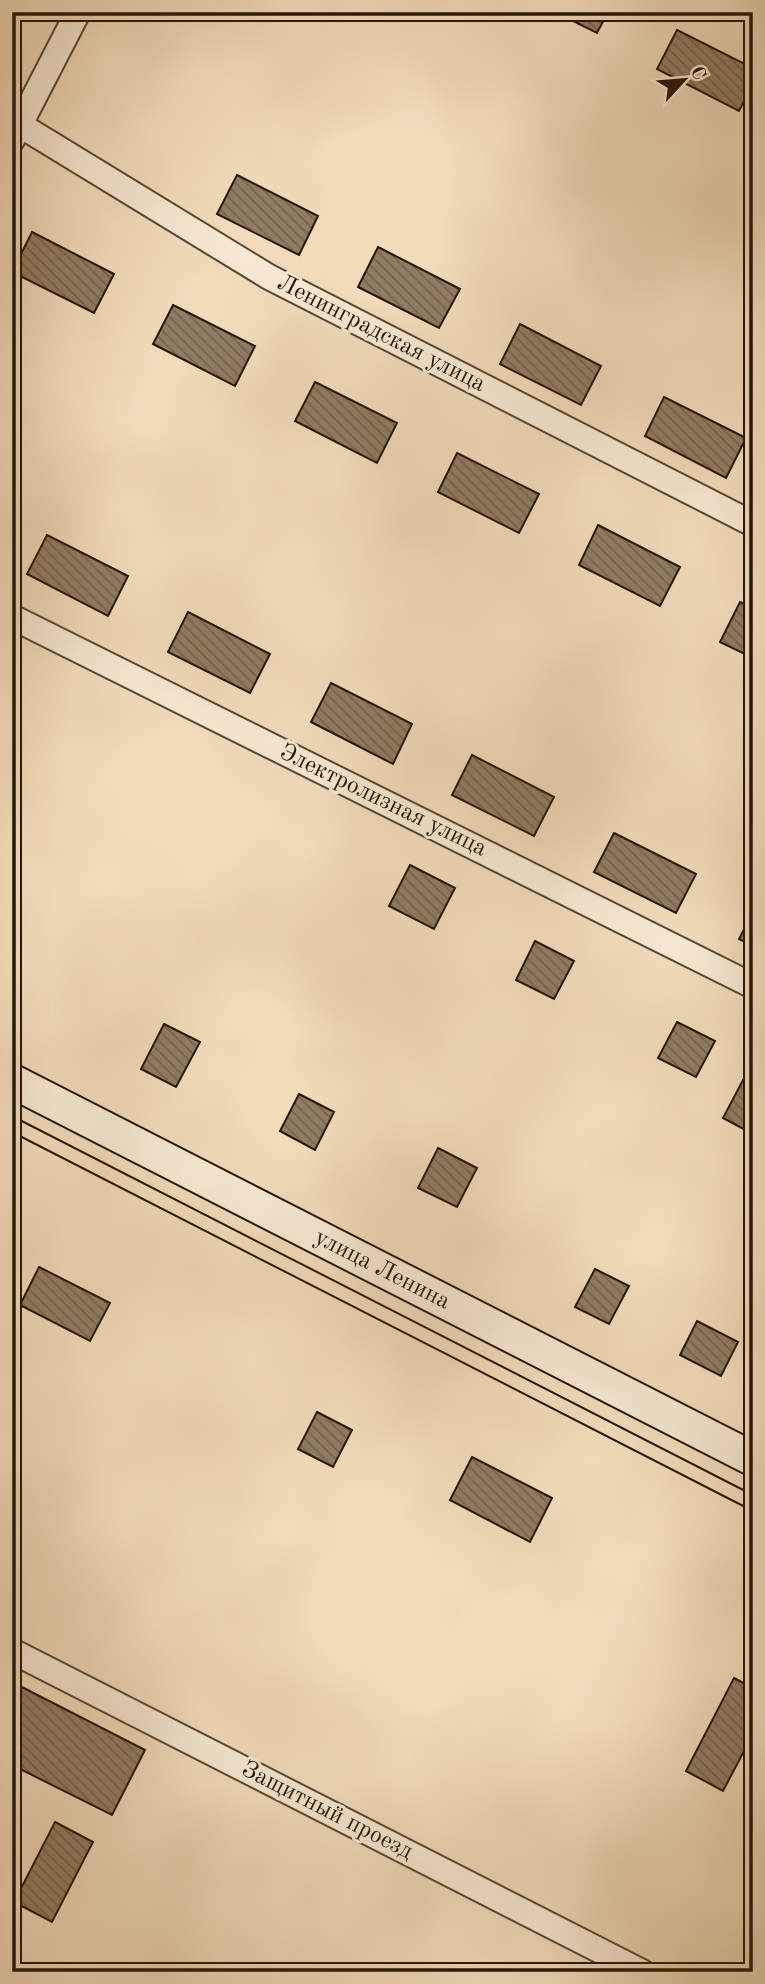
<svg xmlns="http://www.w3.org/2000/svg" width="765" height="1984" viewBox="0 0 765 1984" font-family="'Old Standard TT',serif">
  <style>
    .building { fill: url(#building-back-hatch); stroke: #251504; stroke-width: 2 }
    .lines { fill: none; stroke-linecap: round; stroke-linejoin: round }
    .street-casing { stroke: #584632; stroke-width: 28 }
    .secondary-casing { stroke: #251504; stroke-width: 37 }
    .street { stroke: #f6e8d3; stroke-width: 24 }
    .secondary { stroke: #f6e8d3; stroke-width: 33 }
    .tram { stroke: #251504; stroke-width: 2 }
    .labels { text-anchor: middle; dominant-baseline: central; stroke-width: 6; stroke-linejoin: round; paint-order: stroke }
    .street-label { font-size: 24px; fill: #251504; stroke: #f6e8d3 }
  </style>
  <defs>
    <pattern id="building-back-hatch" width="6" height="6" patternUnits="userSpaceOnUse" patternTransform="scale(1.75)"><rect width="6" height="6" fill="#8f7c63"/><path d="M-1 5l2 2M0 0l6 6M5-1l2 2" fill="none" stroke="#75644f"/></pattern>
  </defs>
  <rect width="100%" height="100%" fill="#f1dbbb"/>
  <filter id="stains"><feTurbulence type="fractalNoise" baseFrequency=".00286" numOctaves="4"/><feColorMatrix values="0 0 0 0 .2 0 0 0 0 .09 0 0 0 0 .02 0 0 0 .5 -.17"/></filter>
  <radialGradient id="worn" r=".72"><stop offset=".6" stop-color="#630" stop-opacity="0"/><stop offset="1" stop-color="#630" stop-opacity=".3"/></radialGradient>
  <path class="building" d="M555,12h53l-11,21z
    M677,30l76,38v16l-14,27 -82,-42z
    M237,175l81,41 -19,39 -82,-41z
    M32,232l82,42 -20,39 -82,-41z
    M378,247l82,42 -21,39 -81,-41z
    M173,305l82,41 -20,40 -82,-42z
    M520,324l81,42 -20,39 -81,-41z
    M315,382l82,41 -20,40 -82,-42z
    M664,397l82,41 -20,40 -81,-42z
    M457,453l82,41 -20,39 -81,-41z
    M598,525l82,42 -20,39 -81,-41z
    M47,535l81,41 -20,40 -81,-42z
    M740,602l13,7v49l-33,-16z
    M188,612l82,42 -20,39 -82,-41z
    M331,683l81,41 -19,40 -82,-42z
    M472,755l82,42 -20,39 -82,-41z
    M614,833l82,41 -20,39 -82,-41z
    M410,865l45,23 -21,41 -45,-23z
    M753,912v34l-14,-7z
    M535,941l39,20 -20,38 -38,-19z
    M677,1022l38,19 -19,36 -38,-19z
    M164,1024l36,18 -24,45 -35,-18z
    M743,1080l10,5v49l-30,-16z
    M299,1094l35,18 -19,38 -35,-19z
    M438,1148l39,20 -20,39 -39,-19z
    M39,1267l71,36 -20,38 -70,-36z
    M595,1269l34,17 -20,38 -34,-17z
    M697,1321l41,21 -17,34 -41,-21z
    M317,1412l35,18 -19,37 -35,-18z
    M472,1457l80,41 -22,44 -80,-42z
    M734,1678l19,10v46l-30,57 -37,-20z
    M12,1682l133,68 -33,65 -100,-50z
    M55,1822l38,20 -41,80 -38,-20z"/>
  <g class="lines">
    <g class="street-casing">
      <path id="street" d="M20,125l249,152 484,247
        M12,140l66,-128
        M12,617l741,369
        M12,1651l630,321"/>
    </g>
    <g class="secondary-casing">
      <path id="secondary" d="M12,1081l741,378"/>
    </g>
    <use href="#street" class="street"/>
    <use href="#secondary" class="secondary"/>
    <path class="tram" d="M12,1116l741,379
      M12,1132l741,379"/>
  </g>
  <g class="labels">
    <g class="street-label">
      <text transform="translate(381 334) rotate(27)">Ленинградская улица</text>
      <text transform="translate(383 801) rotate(26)">Электролизная улица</text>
      <text transform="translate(382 1270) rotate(27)">улица Ленина</text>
      <text transform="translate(327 1811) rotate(27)">Защитный проезд</text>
    </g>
  </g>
  <rect width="765" height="1984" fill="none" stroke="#f1dbbb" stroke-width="42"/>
  <rect x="14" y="14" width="737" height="1956" fill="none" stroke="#251504" stroke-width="3.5"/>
  <rect x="21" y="21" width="723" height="1942" fill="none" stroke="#251504" stroke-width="2"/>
  <g transform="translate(684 80) rotate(64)" stroke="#f6e8d3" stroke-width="5" paint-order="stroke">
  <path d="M0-5L12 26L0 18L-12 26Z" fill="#251504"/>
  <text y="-10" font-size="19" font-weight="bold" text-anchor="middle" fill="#251504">С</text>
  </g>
  <rect width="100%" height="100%" filter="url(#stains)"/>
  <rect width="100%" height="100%" fill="url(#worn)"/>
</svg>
